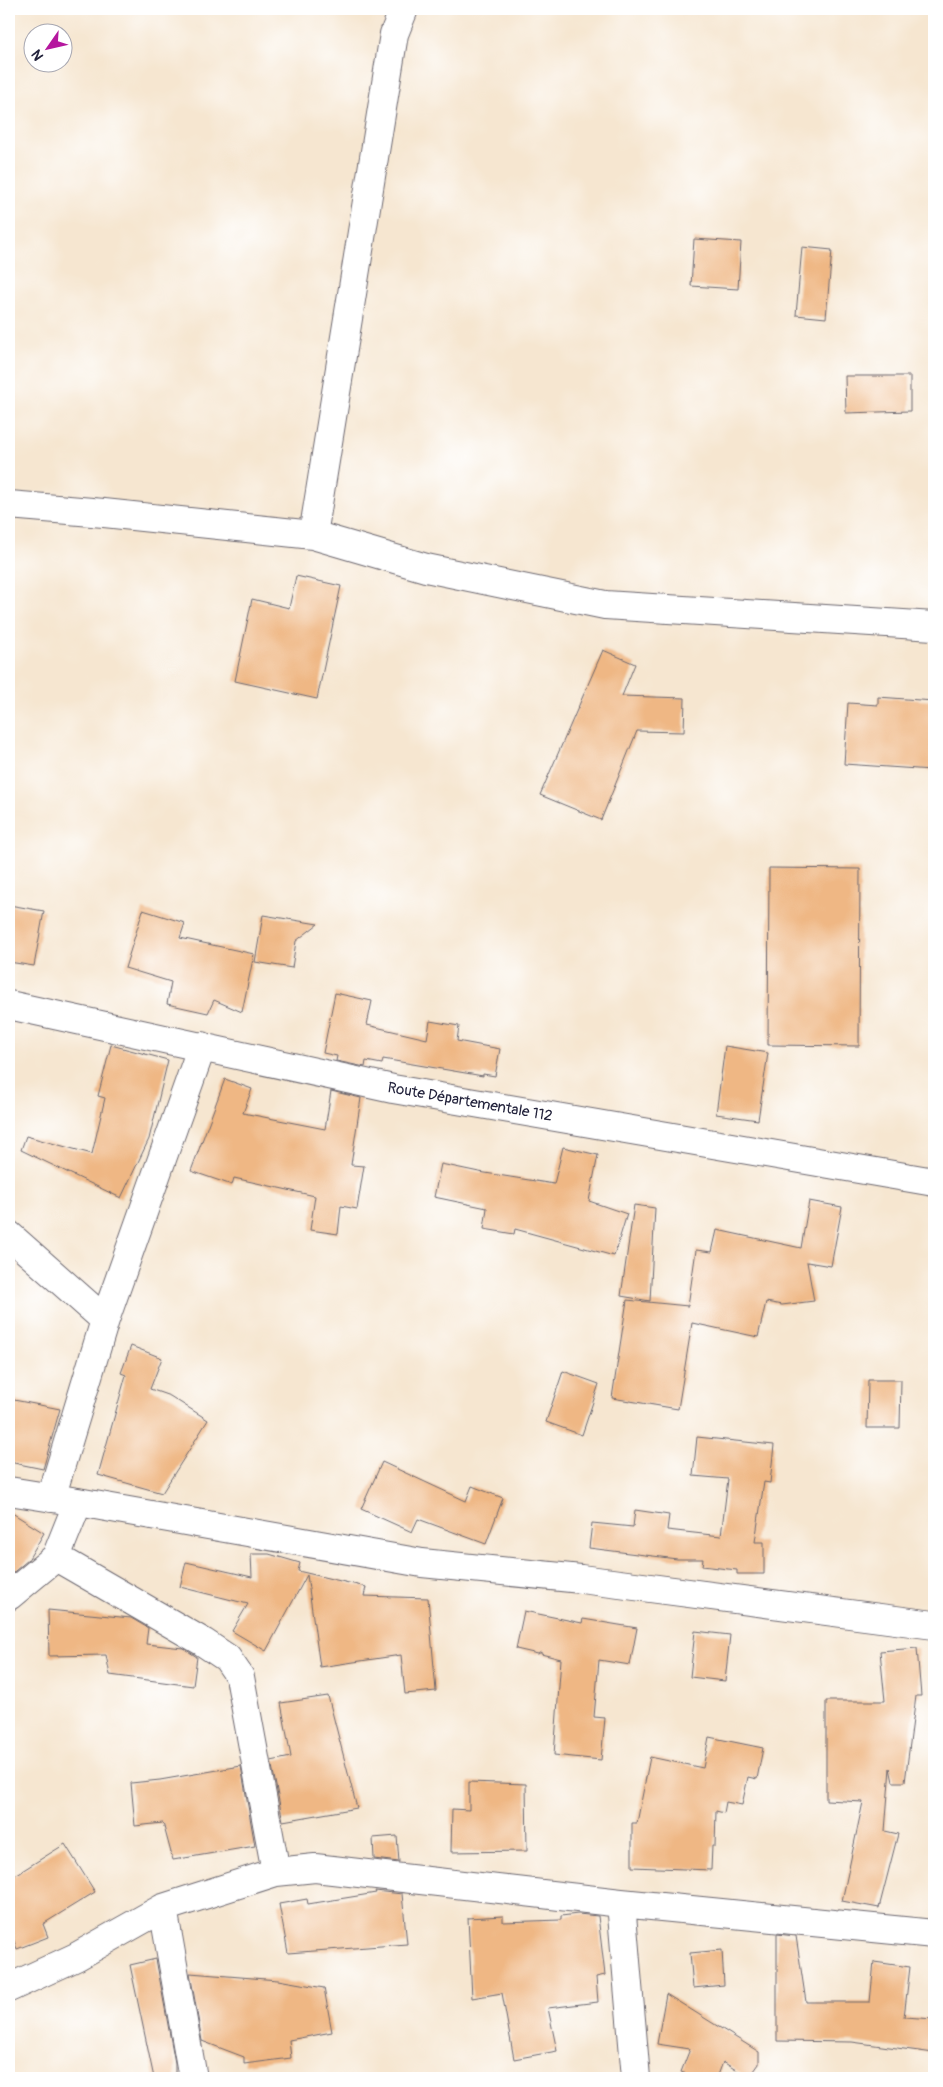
<svg xmlns="http://www.w3.org/2000/svg" width="943" height="2087" viewBox="0 0 943 2087" font-family="Pangolin,sans-serif">
  <style>
    .building { fill: #efb784 }
    .lines { fill: none; stroke-linecap: round; stroke-linejoin: round }
    .minor-casing { stroke: #6c676f; stroke-width: 30 }
    .minor { stroke: #fff; stroke-width: 28 }
    .labels { text-anchor: middle; dominant-baseline: central; stroke-width: 4; stroke-linejoin: round; paint-order: stroke }
    .street-label { font-size: 15px; fill: #22223b; stroke: #fff }
  </style>
  <rect width="100%" height="100%" fill="#fff"/>
  <filter id="ink" filterUnits="userSpaceOnUse"><feTurbulence type="fractalNoise" baseFrequency=".02" numOctaves="2"/><feDisplacementMap in="SourceGraphic" scale="10" xChannelSelector="R" yChannelSelector="G"/><feConvolveMatrix kernelMatrix="1 2 1 2 8 2 1 2 1" color-interpolation-filters="sRGB"/></filter>
  <filter id="wash" filterUnits="userSpaceOnUse"><feTurbulence type="fractalNoise" baseFrequency=".0096" numOctaves="4" result="noise"/><feDisplacementMap in="SourceGraphic" scale="20" xChannelSelector="R" yChannelSelector="G"/><feGaussianBlur stdDeviation="1.12" result="paint"/><feColorMatrix in="noise" values="0 0 0 0 0 0 0 0 0 0 0 0 0 0 0 0 0 1.4 0 .05"/><feComposite in="paint" operator="in"/></filter>
  <g filter="url(#wash)">
    <rect width="100%" height="100%" fill="#f6e6d0"/>
    <g id="blocks">
      <path class="building" d="M694,239l47,3 -3,47 -47,-3z
        M802,247l30,3 -6,68 -30,-3z
        M845,376h65v35l-64,2z
        M296,576l45,10 -24,113 -82,-18 17,-82 37,9z
        M603,650l32,14 -13,32 63,2 -1,34 -47,-1 -36,89 -61,-25z
        M878,697l56,4 -2,69 -88,-6 4,-61 30,2z
        M769,868l91,1 -1,177 -91,-1z
        M9,905l35,6 -10,55 -25,-4z
        M143,910l42,13 -5,15 74,16 -12,58 -28,-12 -6,13 -41,-9 4,-22 -46,-14z
        M263,915l55,9 -22,17 -4,27 -37,-6z
        M335,993l37,8 -5,24 60,14 3,-18 29,5 -2,15 43,8 -5,27 -12,-2v2l-100,-17 -1,5 -16,-3 -1,6 -29,-6 1,-5 -14,-3z
        M111,1045l57,15 -19,79 -28,59 -100,-48 5,-14 66,18 13,-56 -7,-2z
        M725,1046l43,7 -10,67 -42,-6z
        M225,1079l27,10 -9,24 82,16 6,-38 30,7 -10,67 13,1 -7,43 -16,-3 -3,28 -28,-4 5,-34 -81,-18 -2,7 -41,-14z
        M563,1147l35,8 -9,46 38,13 -13,42 -99,-27 -1,5 -30,-5 3,-21 -53,-11 7,-33 38,8 75,12z
        M809,1201l33,6 -11,59 -24,-4 7,39 -32,4 -16,-3 -8,35 -66,-14 -14,86 -66,-11 15,-98 61,6 8,-56 16,2 5,-22 84,18z
        M634,1205l21,3 -5,93 -29,-5z
        M131,1346l31,12 -12,31 20,7 38,24 -46,73 -64,-18 28,-100 -5,-2z
        M563,1371l36,13 -17,51 -36,-13z
        M868,1380h33l-1,48h-33z
        M9,1399l51,10 -17,60 -34,-7z
        M697,1437l77,8 -4,38 -6,-1 -9,60h9v32h-27v-4l-35,-4 1,-7h-26l-88,-11 3,-25 41,4 2,-17 34,5 -2,15 54,6 7,-57 -35,-3z
        M382,1462l84,39 6,-15 31,12 -17,46 -68,-25 -6,13 -51,-23z
        M9,1511l35,22 -16,27 -19,16z
        M251,1554h18l31,9 -2,8 68,16 -2,9 64,2 8,93 -31,3 -4,-39 -81,12 -13,-92 -41,76 -34,-20 16,-27 -68,-17 6,-25 66,15z
        M48,1610l83,8 17,10 -2,16 37,4 14,9 -4,29 -83,-11 -4,-20 -57,1z
        M524,1611l58,12 1,-4 54,9 -7,37 -31,-5 -5,57 11,1 -4,42 -47,-5 7,-96 -20,-5v-2l-3,2 -22,-5z
        M695,1631l35,4 -5,46 -35,-4z
        M917,1648l4,48h-5l-11,86h-12l-3,-14 -5,63 13,3 -19,74 -37,-7 21,-99 -37,-2v-99h59l-5,-50z
        M328,1696l29,112 -74,13 -12,-60 20,-4 -10,-54z
        M709,1737l54,11 -6,31 -9,-2 -6,28 -16,-3 -2,11 -8,-2 -1,35h-3l-1,24 -79,-3v-44h5l13,-66 53,11z
        M241,1766l14,80 -82,14 -10,-37 -28,3 -4,-43 29,-3z
        M469,1782l57,2 1,67 -76,1 1,-43 17,1z
        M397,1836l2,26 -25,-3 -1,-21z
        M65,1844l30,48 -52,32 5,13 -31,12 -8,-21v-49z
        M375,1891l27,3 5,50 -119,9 -9,-49 28,-5 1,5 68,-11z
        M578,1914l20,2 7,59 -9,2 2,25 -50,6 9,43 -43,8 -12,-66 -30,5 -4,-80 35,-2v6l58,-2v-4z
        M777,1934l19,2 10,66h64l4,-40 36,5 -6,50 30,2v34l-82,-11 -75,-1z
        M722,1950l2,35 -31,3 -3,-35z
        M156,1959l19,104v15h-21l-24,-113z
        M190,1973l88,7 46,8 8,44 -43,8 2,18 -47,6v-7l-42,-16z
        M666,1994l93,58v12l-10,14 -26,-16 -6,16h-19l-17,-6 9,-23 -33,-5z"/>
    </g>
  </g>
  <g filter="url(#ink)">
    <use href="#blocks" fill-opacity="0" stroke="#6c676f" stroke-width="1"/>
    <g class="lines">
      <g class="minor-casing">
        <path id="minor" d="M9,505l95,8 209,22 113,33 179,37 329,21
          M313,535l81,-501 10,-25
          M9,1005l384,84 541,93
          M9,1235l96,85
          M9,1491l69,11 344,61 159,16 353,46
          M51,1498l54,-178 97,-274
          M78,1502l-22,55 147,85 24,16 13,19 36,195
          M9,1596l47,-39
          M621,1903l15,175
          M163,1908l30,170
          M9,1988l67,-31 87,-49 113,-36 39,-4 306,35 313,31"/>
      </g>
      <use href="#minor" class="minor"/>
    </g>
  </g>
  <g class="labels">
    <g class="street-label">
      <text transform="translate(470 1102) rotate(10)">Route Départementale 112</text>
    </g>
  </g>
  <rect width="943" height="2087" fill="none" stroke="#fff" stroke-width="30"/>
  <g transform="translate(48 48) rotate(236)"><circle r="24" fill="#ffffff" stroke="#a7a7b1"/>
  <path d="M0-4L9 19L0 12L-9 19Z" fill="#b5179e"/>
  <text y="-8" font-size="14" font-weight="bold" text-anchor="middle" fill="#22223b">N</text>
  </g>
</svg>
